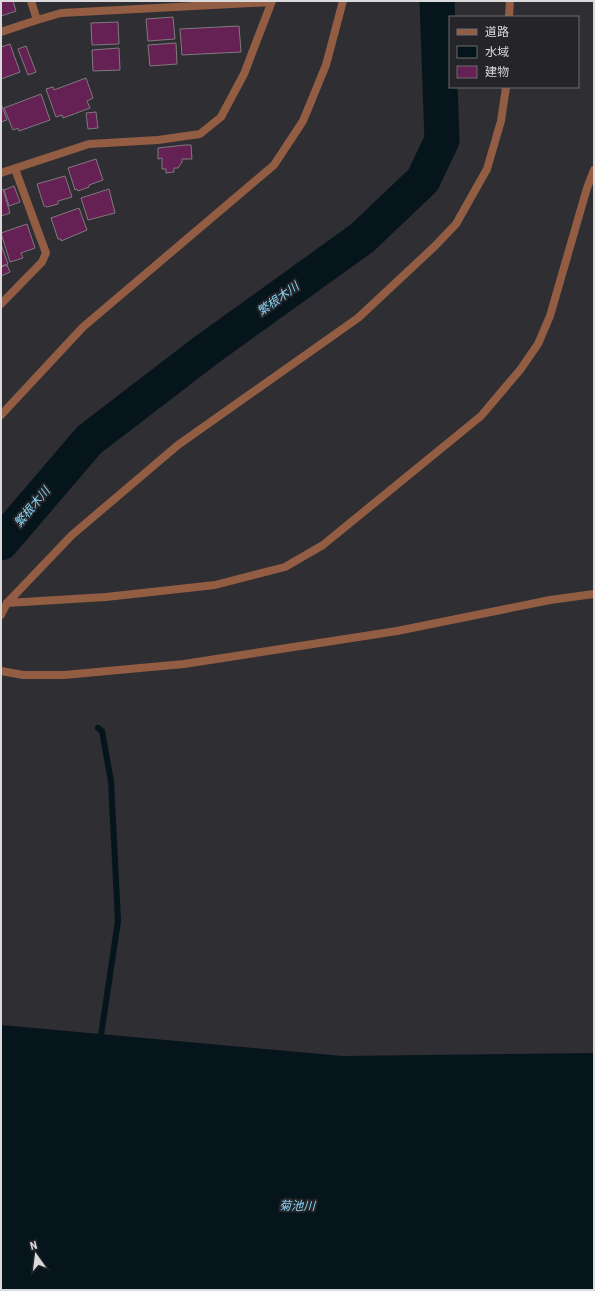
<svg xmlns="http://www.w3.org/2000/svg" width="595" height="1291" viewBox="0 0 595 1291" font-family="'Roboto Condensed','Noto Sans JP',sans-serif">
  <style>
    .water { fill: #06151b }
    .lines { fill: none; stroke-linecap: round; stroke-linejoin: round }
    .stream { stroke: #06151b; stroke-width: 6 }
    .river { stroke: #06151b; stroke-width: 35 }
    .building { fill: #652054; stroke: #807a7e }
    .minor { stroke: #925d42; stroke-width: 8 }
    .labels { text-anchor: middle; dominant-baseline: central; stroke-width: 4; stroke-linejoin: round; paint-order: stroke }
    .water-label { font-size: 12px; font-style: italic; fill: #85d4f3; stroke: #242429 }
  </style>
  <rect width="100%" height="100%" fill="#2e2e33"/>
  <path class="water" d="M1,1025l341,31 252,-3v237h-593z"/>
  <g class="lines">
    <path class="stream" d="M98,728l4,3 9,50 7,140 -18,121"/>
    <path class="river" d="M1,543l88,-103 116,-89 157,-113 61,-58 19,-40 -5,-139"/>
  </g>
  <path class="building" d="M1,1h12l3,10 -15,5z
    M173,17l2,22 -27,2 -2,-22z
    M118,22l1,22 -27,1 -1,-22z
    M239,26l2,26 -59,3 -2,-26z
    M176,43l1,21 -27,2 -2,-21z
    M10,44l10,28 -19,7v-32z
    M26,46l10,26 -8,3 -10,-26z
    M119,48l1,22 -27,1 -1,-21z
    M86,78l7,20 -6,3 3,7 -27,10 -1,-3 -6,2 -10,-28 7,-2 1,3z
    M41,94l9,26 -31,11 -1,-3 -5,2 -9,-22z
    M1,106h1l5,14 -6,2z
    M96,112l2,16 -10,1 -2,-16z
    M185,145h6l1,14h-10v3l-4,6h-4v4l-8,1v-4h-4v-11l-4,1v-11z
    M96,159l7,21 -14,5v2l-11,4 -1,-2 -2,1 -7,-22z
    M65,176l7,21 -14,4v3l-11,3 -3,-1 -7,-22z
    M14,186l6,16 -11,4 -5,-16z
    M3,189l7,24 -9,3v-26z
    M109,189l6,24 -27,7 -7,-22z
    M79,208l8,22 -26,11v-2h-3l-7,-21z
    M27,224l8,24 -14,5 2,5 -13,4 -9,-29z
    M1,244l7,20 -7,2z
    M7,265l3,7 -9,4v-9z"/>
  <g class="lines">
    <path class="minor" d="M509,17l1,-16
      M37,20l24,-7 210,-11
      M1,32l36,-12 -6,-19
      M1,173l88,-29 69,-4 42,-6 21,-17 23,-43 28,-73
      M1,304l41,-42 4,-9 -31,-84
      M1,415l82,-88 191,-162 29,-44 23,-56 17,-64
      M7,603l99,-6 109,-12 70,-18 38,-22 158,-129 39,-46 18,-26 12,-28 37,-128 7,-18
      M1,615l6,-12 65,-68 106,-90 180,-127 77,-72 21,-22 31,-55 14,-48 5,-34
      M1,671l22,4h41l120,-11 213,-33 153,-31 44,-6"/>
  </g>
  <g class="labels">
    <g class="water-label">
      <text transform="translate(278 299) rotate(-36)">繁根木川</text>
      <text transform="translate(32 507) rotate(-50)">繁根木川</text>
      <text transform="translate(297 1206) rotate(1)">菊池川</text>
    </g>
  </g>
  <rect width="595" height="1291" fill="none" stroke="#dadadd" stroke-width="4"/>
  <rect x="449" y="16" width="130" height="72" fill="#242429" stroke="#6d6d71"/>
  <rect x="457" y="29" width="20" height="6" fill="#925d42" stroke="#6d6d71"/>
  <text x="485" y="36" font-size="12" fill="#dadadd">道路</text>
  <rect x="457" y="46" width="20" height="12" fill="#06151b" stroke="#6d6d71"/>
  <text x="485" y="56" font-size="12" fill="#dadadd">水域</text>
  <rect x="457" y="66" width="20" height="12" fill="#652054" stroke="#6d6d71"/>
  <text x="485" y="76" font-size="12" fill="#dadadd">建物</text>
  <g transform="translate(36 1255) rotate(346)" stroke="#242429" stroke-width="3" paint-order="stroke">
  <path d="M0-3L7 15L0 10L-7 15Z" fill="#dadadd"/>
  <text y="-6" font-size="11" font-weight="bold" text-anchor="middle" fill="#dadadd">N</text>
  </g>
</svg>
